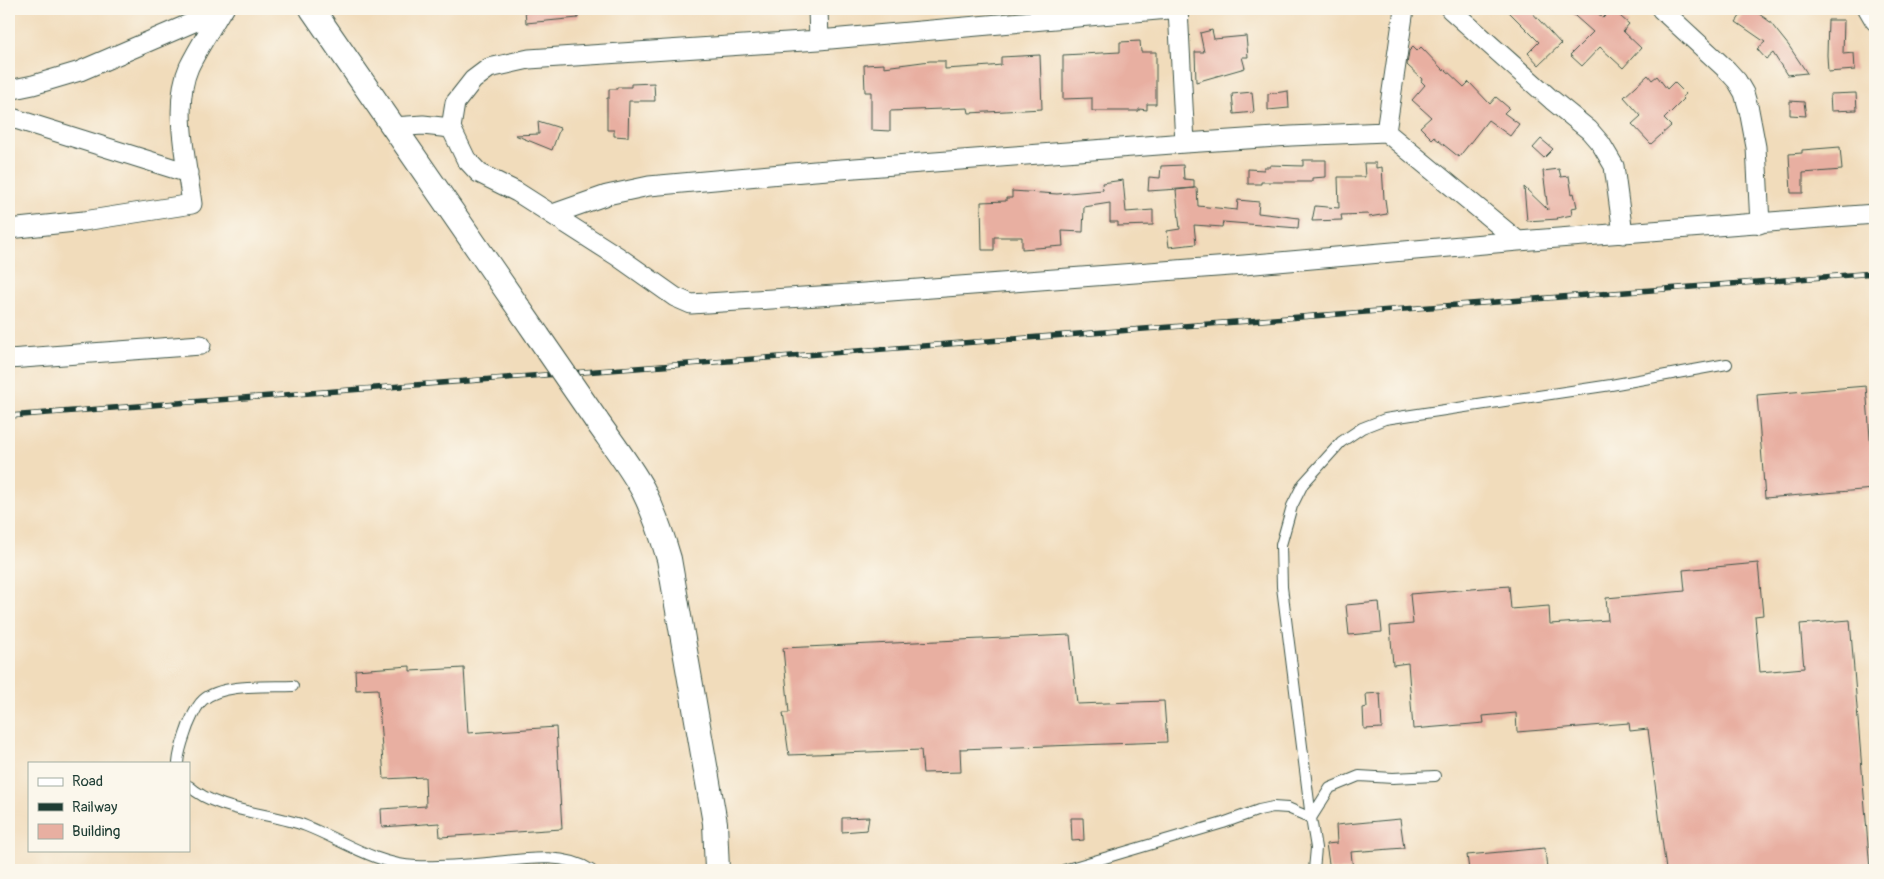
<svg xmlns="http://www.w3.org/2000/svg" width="1884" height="879" viewBox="0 0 1884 879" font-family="Pangolin,sans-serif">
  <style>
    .building { fill: #e8afa1 }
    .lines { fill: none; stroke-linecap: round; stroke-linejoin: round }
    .service-casing { stroke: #3e5548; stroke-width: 12 }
    .minor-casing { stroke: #3e5548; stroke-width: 21 }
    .tertiary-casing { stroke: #3e5548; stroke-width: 26 }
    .service { stroke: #fff; stroke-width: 10 }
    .minor { stroke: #fff; stroke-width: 19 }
    .tertiary { stroke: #fff; stroke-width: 24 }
    .rail-casing { stroke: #1f3d34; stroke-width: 5.5 }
    .rail { stroke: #fbf7ec; stroke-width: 4; stroke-dasharray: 11; stroke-linecap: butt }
    .tertiary-bridge-casing { stroke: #3e5548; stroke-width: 26; stroke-linecap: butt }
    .tertiary-bridge { stroke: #fff; stroke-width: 24 }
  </style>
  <rect width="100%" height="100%" fill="#fbf7ec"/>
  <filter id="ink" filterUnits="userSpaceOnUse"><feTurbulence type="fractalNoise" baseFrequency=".02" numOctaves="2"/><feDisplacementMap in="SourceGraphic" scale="10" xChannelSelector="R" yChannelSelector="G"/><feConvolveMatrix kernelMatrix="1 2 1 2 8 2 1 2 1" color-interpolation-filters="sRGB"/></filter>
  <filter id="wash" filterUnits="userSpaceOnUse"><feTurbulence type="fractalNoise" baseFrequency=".0096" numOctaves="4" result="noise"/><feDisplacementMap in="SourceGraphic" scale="20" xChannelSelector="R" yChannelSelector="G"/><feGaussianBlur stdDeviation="1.12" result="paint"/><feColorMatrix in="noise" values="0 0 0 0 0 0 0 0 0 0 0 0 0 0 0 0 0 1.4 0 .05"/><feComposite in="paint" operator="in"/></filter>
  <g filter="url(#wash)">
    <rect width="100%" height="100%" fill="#f1dcbb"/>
    <g id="blocks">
      <path class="building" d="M525,9h53v9l-52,5z
        M1506,9h23l32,35 -22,21 -11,-12 11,-11z
        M1567,9h26l10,9 9,-9 17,15 -6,7 18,17 -18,20 -23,-21 -18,19 -12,-11 23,-23z
        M1745,9h7l17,12 20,25 18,27 -20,2 -14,-22 -7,6 -9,-10 8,-7 -29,-20z
        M1828,20h16l-1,34 11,-1 1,17 -27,2 -1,-17z
        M1212,30l2,9 32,-3 2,21h-6l3,11 -49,14 -1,-30h9l-4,-19z
        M1140,41l1,11h15v52h-9v6l-8,-1v2h-47v-13l-29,1v-44l57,-3v-10z
        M1413,47l4,4 4,-4 23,24 1,-2 19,18 5,-5 21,22 6,-7 13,11 -5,5 15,11 -9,12 -22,-16 -29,37 -25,-20 -2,2 -12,-12 11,-10 -19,-17 13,-15 -4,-4 1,-2 -15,-14 2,-14z
        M1040,55l2,54 -73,4 -1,-5 -78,3v20l-19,-1v-38h-6l-1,-27 20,-1v3l46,-6h15v8l46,-3 10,-1v-8z
        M1648,75l4,5 5,-4 10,13 7,-7 12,12 -4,3 2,2 -20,20 7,7 -20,18 -19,-20 9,-8 -17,-19z
        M654,83l1,18h-26l-1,36 -14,-1v-6h-7v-32h2v-9h8v-2h14v-3z
        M1288,91l1,17 -21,2v-16z
        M1252,92l2,20 -20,2 -2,-20z
        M1856,93l1,17 -26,1 -1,-17z
        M1790,101l14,1 2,14 -16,-1z
        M538,121l22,7 -8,22 -37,-15 24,-1z
        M1541,139l12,10 -9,9 -11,-10z
        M1840,147l2,23 -39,3v20h-12l-2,-39 13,-1v-3z
        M1303,160h23v17l-14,1v4h-51v2h-13v-15l16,1v-3h6v-2l33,1z
        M1364,163h12v5l6,-1 2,32h1l2,15 -18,3 -1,-3 -27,1 1,5 -30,1 3,-15 24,2 -1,-31h27z
        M1183,165l1,14 10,1v8h3l1,18 39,4 1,-10 21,2 -1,11 41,5 -1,10 -75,-6 -1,5 -28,-2 2,19 -27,3 -2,-16 13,-2 -4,-39 18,-2 -46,3 1,-14 11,1 1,-12z
        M1559,169l2,8 8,-1 3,18 2,-1 3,14 -6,1 1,7 -15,3 1,1 -31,2 -3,-34 24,23 -5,-39z
        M1123,180l3,32 27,-2v15l-35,1v-4h-8v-19l-26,4 -1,25 -21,-1 1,15 -41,3v-12h-28v13h-12l-1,-48 25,-1v-3h6v-7l45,3 46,-4 -1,-7z
        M1866,386l8,103 -109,9 -8,-103z
        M1758,563l5,52 -8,1 5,56 44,-4 -4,-44 50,-4 20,250h-204l-18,-141 -18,2 -1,-8 -112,9 -1,-19 -33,3 1,7 -71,6 -5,-66 -15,2 -3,-39 23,-2 -3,-30 99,-8 2,23 38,-3 1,18 58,-4 -2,-22 79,-7 -2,-21z
        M1379,602l3,30 -33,3 -3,-30z
        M1070,635l7,69 87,-3 3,41 -207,7 1,23 -38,1 -2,-23 -132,5 -6,-42h6l-6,-65z
        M410,666v5l54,-3 4,65 88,-6 6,102 -122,8 -1,-14 -57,4 -1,-18 45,-3 -1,-29 -41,2 -6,-90 -22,1 -1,-20z
        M1380,693l2,35 -18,1 -1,-21 4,-1 -1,-13z
        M869,817l-2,13 -25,2v-14z
        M1071,818h12l1,22 -12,1z
        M1400,819l4,29 -53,4 2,18h-23l-4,-26 11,-1 -1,-18z
        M1545,848l2,22h-78l-2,-15z"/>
    </g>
  </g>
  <g filter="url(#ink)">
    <use href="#blocks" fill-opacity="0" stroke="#3e5548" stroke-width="1"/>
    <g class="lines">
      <g class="service-casing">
        <path id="service" d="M178,763c1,-14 6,-25 10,-37 4,-9 8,-20 15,-26 19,-17 66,-13 90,-14
          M189,786c28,26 83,27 117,40 36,14 69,38 110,40 24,1 47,-1 71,-3 33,-3 74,-12 104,7
          M1311,818l-29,-231 -1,-42 11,-39 11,-22 38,-42 21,-14 23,-9 226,-34 116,-21
          M1311,818l19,-30 29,-12 34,2 42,-2
          M1064,870l159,-47 36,-13 14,-3 15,1 23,10 5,30 -2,22"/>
      </g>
      <g class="minor-casing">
        <path id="minor" d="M818,9l1,31
          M1178,9l7,134
          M1404,9l-18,123 132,109
          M1450,9l102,91 37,30 12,14 13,22 9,68
          M1661,9l66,61 10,11 7,12 5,17 7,37 4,77
          M1868,9l7,12
          M9,90l24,-5 47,-14 144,-62
          M9,117l179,56
          M393,127l30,-2 28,3 15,31 13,14 38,19 100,64 58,41 16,7 159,-10 394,-29 274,-24 357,-27
          M451,128l4,-25 18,-23 16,-12 40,-9 290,-19 350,-31
          M553,214l54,-19 42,-9 166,-15 370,-28 106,-7 95,-4
          M9,229l75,-8 108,-17c-5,-40 -20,-99 -3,-137 9,-19 22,-38 32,-56
          M9,359l192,-14"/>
      </g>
      <g class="tertiary-casing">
        <path id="tertiary" d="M312,9l226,327
          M596,420c16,23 34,46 47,70 11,22 19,45 26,69l46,264 2,47"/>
      </g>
      <use href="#service" class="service"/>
      <use href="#minor" class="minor"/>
      <use href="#tertiary" class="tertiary"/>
      <g class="rail-casing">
        <path id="rail" d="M9,416l1866,-143"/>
      </g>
      <use href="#rail" class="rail"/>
      <g class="tertiary-bridge-casing">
        <path id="tertiary-bridge" d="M538,336l58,84"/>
      </g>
      <use href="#tertiary-bridge" class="tertiary-bridge"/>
    </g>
  </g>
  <rect width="1884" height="879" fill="none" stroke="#fbf7ec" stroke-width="30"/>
  <rect x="28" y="762" width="162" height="90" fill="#fbf7ec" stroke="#a3ada2"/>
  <rect x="38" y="778" width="25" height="8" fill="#ffffff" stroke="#a3ada2"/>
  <text x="72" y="786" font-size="15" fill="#1f3d34">Road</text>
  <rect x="38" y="803" width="25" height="8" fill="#1f3d34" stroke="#a3ada2"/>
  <text x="72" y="812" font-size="15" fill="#1f3d34">Railway</text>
  <rect x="38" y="824" width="25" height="15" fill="#e8afa1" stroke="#a3ada2"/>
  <text x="72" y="836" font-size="15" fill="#1f3d34">Building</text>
</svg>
